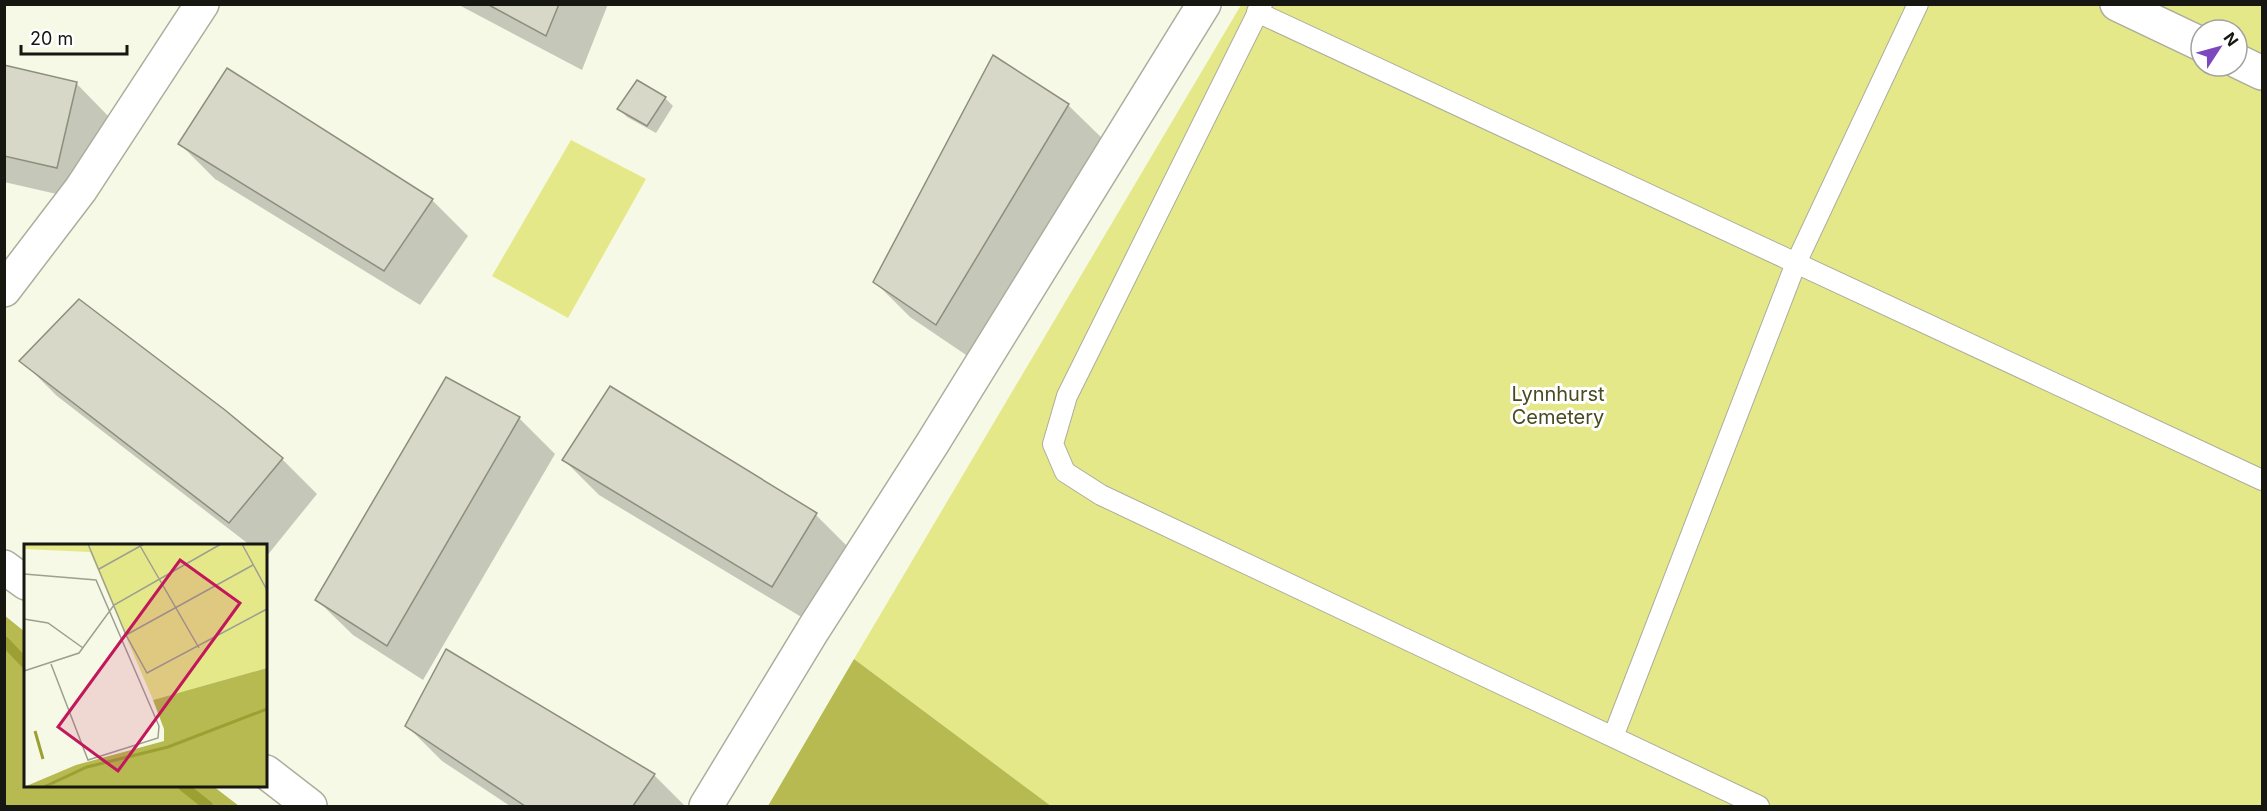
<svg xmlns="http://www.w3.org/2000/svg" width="2267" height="811" viewBox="0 0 2267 811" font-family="Inter,sans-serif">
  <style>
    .green { fill: #e4e888; fill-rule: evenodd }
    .forest { fill: #b7ba50 }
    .shadow { fill: #0003 }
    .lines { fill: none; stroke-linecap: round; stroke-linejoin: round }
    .stream { stroke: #9c9f32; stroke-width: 10 }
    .building { fill: #d7d8c7; stroke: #8d8e7d; stroke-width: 1.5 }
    .service-casing { stroke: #acad9c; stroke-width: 22 }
    .minor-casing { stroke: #acad9c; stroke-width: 36 }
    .service { stroke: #fff; stroke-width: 20 }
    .minor { stroke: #fff; stroke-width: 33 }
    .labels { text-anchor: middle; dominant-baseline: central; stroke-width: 6; stroke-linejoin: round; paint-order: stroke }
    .park-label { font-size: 20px; fill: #494a1f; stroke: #fff }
    .inset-river { fill: none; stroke: #9c9f32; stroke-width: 3 }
    .inset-road { fill: none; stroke: #9d9f91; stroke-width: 1.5 }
    .view { fill: #c2185b; fill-opacity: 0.15; stroke: #c2185b; stroke-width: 3 }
    .inset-edge { fill: none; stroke: #161711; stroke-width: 3 }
  </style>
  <rect width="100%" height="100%" fill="#f7f9e7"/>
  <path class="green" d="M1241,5h1021v801h-1211l-197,-147zM2201,30h36v36h-36z
    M571,140l75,39 -78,139 -76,-42z"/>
  <path class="forest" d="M4,615l21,17 1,154h187l26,20h-234z
    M854,659l197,147h-283z"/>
  <path class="shadow" d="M457,4h151l-26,66z
    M4,66l72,17 35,36 -19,83 -88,-20z
    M227,70l205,130 36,36 -48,69 -205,-126 -35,-35z
    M638,82l27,16 8,8 -17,27 -29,-16 -8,-8z
    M1068,105l36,35 -132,219 -62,-42 -36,-36z
    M22,361l202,50 58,48 35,35 -51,63v-11h-15l-194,-150z
    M447,379l72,39 36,36 -132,226 -70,-45 -36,-35z
    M611,388l205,127 35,35 -43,71 -209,-126 -35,-35z
    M407,726l247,49 31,31h-175l-68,-45z"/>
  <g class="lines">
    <path class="stream" d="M4,641l22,23
      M183,786l25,20"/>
  </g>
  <path class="building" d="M487,4h72l-13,32z
    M993,55l76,49 -133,221 -63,-43z
    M4,65l73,17 -20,86 -53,-12z
    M227,68l206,131 -49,72 -206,-127z
    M637,80l29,17 -19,29 -30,-17z
    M79,299l146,111 58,48 -54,65 -210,-162z
    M446,377l74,40 -133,229 -72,-46z
    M610,386l207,127 -45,74 -210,-127z
    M446,649l209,125 -22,32h-108l-120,-80z"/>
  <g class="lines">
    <g class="service-casing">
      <path id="service" d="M1262,4l-195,392 -14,48 12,28 36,23 658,311
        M1257,12l1005,468
        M1613,737l183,-474 122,-259"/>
    </g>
    <g class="minor-casing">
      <path id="minor" d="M2117,4l84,40
        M2237,61l25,12
        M4,290l77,-101 121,-185
        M4,567l22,16
        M266,772l44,34
        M706,806l107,-176 119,-186 272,-440"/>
    </g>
    <use href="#service" class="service"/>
    <use href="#minor" class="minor"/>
  </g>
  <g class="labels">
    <g class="park-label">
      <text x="1558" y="394">Lynnhurst<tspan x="1558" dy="23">Cemetery</tspan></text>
    </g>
  </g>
  <g transform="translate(24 544)">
    <rect width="243" height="243" fill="#f7f9e7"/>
    <path d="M0,0h243v124l-114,32 -63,-148 -66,-3z" fill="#e4e888"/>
    <path d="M243,124v119h-243l52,-22 88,-24v-12l-11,-29z" fill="#b7ba50"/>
    <path class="inset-river" d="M11,187l8,28M20,243l43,-20 81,-20 99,-38"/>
    <path class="inset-road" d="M64,0l38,91 21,38 120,-64M115,0l60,104M218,0l25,46M75,25l45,-25M0,30l72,6 63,146 -1,12 -70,22 -37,-96M0,75l24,4 35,25M102,91l127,-70M0,127l55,-18 35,-48 107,-61"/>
    <path class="view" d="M156,16l60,43 -122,168 -60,-44z"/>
    <rect width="243" height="243" class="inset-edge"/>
  </g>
  <rect width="2267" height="811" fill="none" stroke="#161711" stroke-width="12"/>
  <g transform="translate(2219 48) rotate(54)"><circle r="28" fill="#ffffff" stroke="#a2a2a0" stroke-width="1.5"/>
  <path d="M0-4.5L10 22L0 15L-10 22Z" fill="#7d47be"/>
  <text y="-9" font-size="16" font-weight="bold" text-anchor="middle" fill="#161711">N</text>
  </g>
  <path d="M21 45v9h106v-9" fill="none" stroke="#161711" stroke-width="3"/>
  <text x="30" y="45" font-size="18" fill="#161711" stroke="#ffffff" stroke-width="4.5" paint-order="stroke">20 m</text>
</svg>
